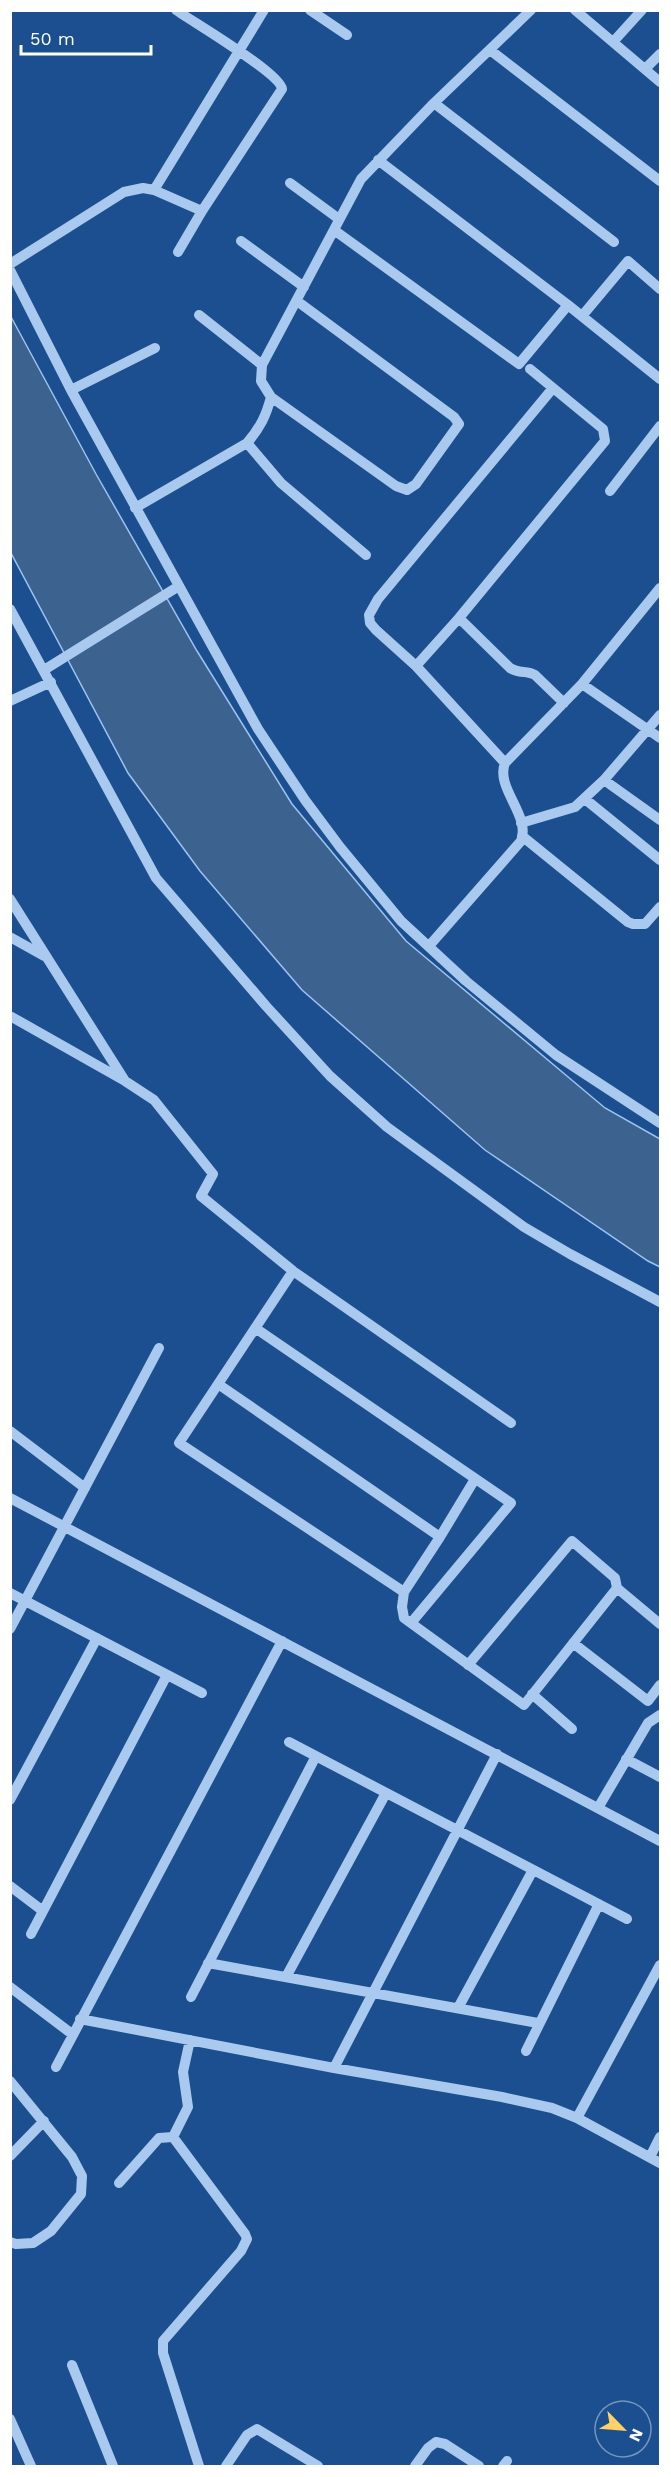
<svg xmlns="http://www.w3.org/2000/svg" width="671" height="2477" viewBox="0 0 671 2477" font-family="'Work Sans',sans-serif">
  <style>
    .water { fill: #3c6290; stroke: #9cc4f0; stroke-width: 1.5 }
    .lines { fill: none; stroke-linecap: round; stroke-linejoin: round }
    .minor { stroke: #a9c9ee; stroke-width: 10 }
  </style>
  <rect width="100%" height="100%" fill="#1b4f8f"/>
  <path class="water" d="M10,315l86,159 101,177 95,153 114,137 199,167 55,31v128l-12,-6 -163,-111 -183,-160 -102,-119 -72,-98 -117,-220z"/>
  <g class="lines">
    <path class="minor" d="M176,10c17,12 104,63 106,79l-80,122 -24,41
      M310,10l37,25
      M575,10l85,72
      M613,42l29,-32
      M490,50l170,131
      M645,69l15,-15
      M434,103l180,139
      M290,183l49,36
      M154,190l48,21
      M334,230l185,134 49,-59 -190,-145
      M241,241l63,46
      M10,264l114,-72 19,-4 11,2 110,-180
      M10,270l61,120 187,339 47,71 35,47 61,74 65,60 90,74 104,68
      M568,305l92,74
      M199,315l63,50
      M582,316l46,-55 32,28
      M71,390l84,-42
      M271,397l125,89 11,4 9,-6 43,-60 -5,-7 -157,-116
      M247,443l34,40 85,72
      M610,491l50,-65
      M135,508l112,-65c13,-15 19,-27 24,-46l-10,-16 1,-16 99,-186 73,-76 97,-93
      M10,609l146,269 110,128 64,70 57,51 137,100 46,27 90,48
      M459,618l51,50c9,6 17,2 25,7l29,28
      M416,666l43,-48 146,-177 -2,-12 -73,-60
      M44,670l135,-84
      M582,684l78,54
      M10,701l41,-19
      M505,763l-89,-97 -40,-36 -6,-7 -1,-8 9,-16 175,-211
      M604,780l56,-65
      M585,799l75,61
      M521,823l54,-16 29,-27 56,40
      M522,836l106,86 5,2h12l15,-17
      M10,899l115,182 -115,-65
      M10,937l34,19
      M429,946l92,-105c10,-26 -26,-53 -16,-78l77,-79 78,-96
      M125,1081l29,19 59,74 -12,22 92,75 218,152
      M293,1271l-114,172 225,149 -2,15 2,11 120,87 93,-117 -2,-10 -43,-37 -104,124
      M255,1328l256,175 -100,120
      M218,1384l222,153 -36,55
      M10,1431l75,57
      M10,1498l650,343
      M440,1537l35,-58
      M617,1588l43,36
      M10,1593l192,100
      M10,1629l149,-281
      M573,1643l75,58 12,-16
      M532,1694l40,35
      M289,1742l338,177
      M626,1759l34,18
      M10,1800l87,-162
      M598,1808l50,-85 12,-8
      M10,1886l33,25
      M31,1934l136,-259
      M208,1963l330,60
      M286,1977l100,-184
      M10,1987l62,47
      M191,1997l125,-241
      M458,2008l75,-138
      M80,2019l254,49 168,29 50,11 25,10 83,45
      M526,2051l73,-147
      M56,2067l226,-426
      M334,2068l163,-314
      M10,2081l62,76 10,19 -1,18 -30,37 -18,12 -17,1 -6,-2
      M577,2118l83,-153
      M173,2137l15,-30 -5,-35 7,-32
      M10,2156l34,-35
      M650,2157l10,-20
      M119,2183l40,-45 14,-1 72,97 2,5 -6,12 -78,90v12l36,113
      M72,2365l41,101
      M10,2419l21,47
      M226,2466l21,-31 10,-6 61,37
      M415,2466l13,-18 8,-6 9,2 34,22
      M503,2466l4,-5"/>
  </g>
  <rect width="671" height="2477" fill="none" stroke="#ffffff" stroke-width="24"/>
  <g transform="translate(623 2429) rotate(115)"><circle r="28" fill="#1b4f8f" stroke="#7695bc" stroke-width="1.5"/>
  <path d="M0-4.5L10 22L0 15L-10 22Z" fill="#ffd166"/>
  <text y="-9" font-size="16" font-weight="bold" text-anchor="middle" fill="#ffffff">N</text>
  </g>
  <path d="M21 45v9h130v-9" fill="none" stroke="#ffffff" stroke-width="3"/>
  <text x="30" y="45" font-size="18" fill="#ffffff" stroke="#1b4f8f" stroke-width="4.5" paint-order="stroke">50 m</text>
</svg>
